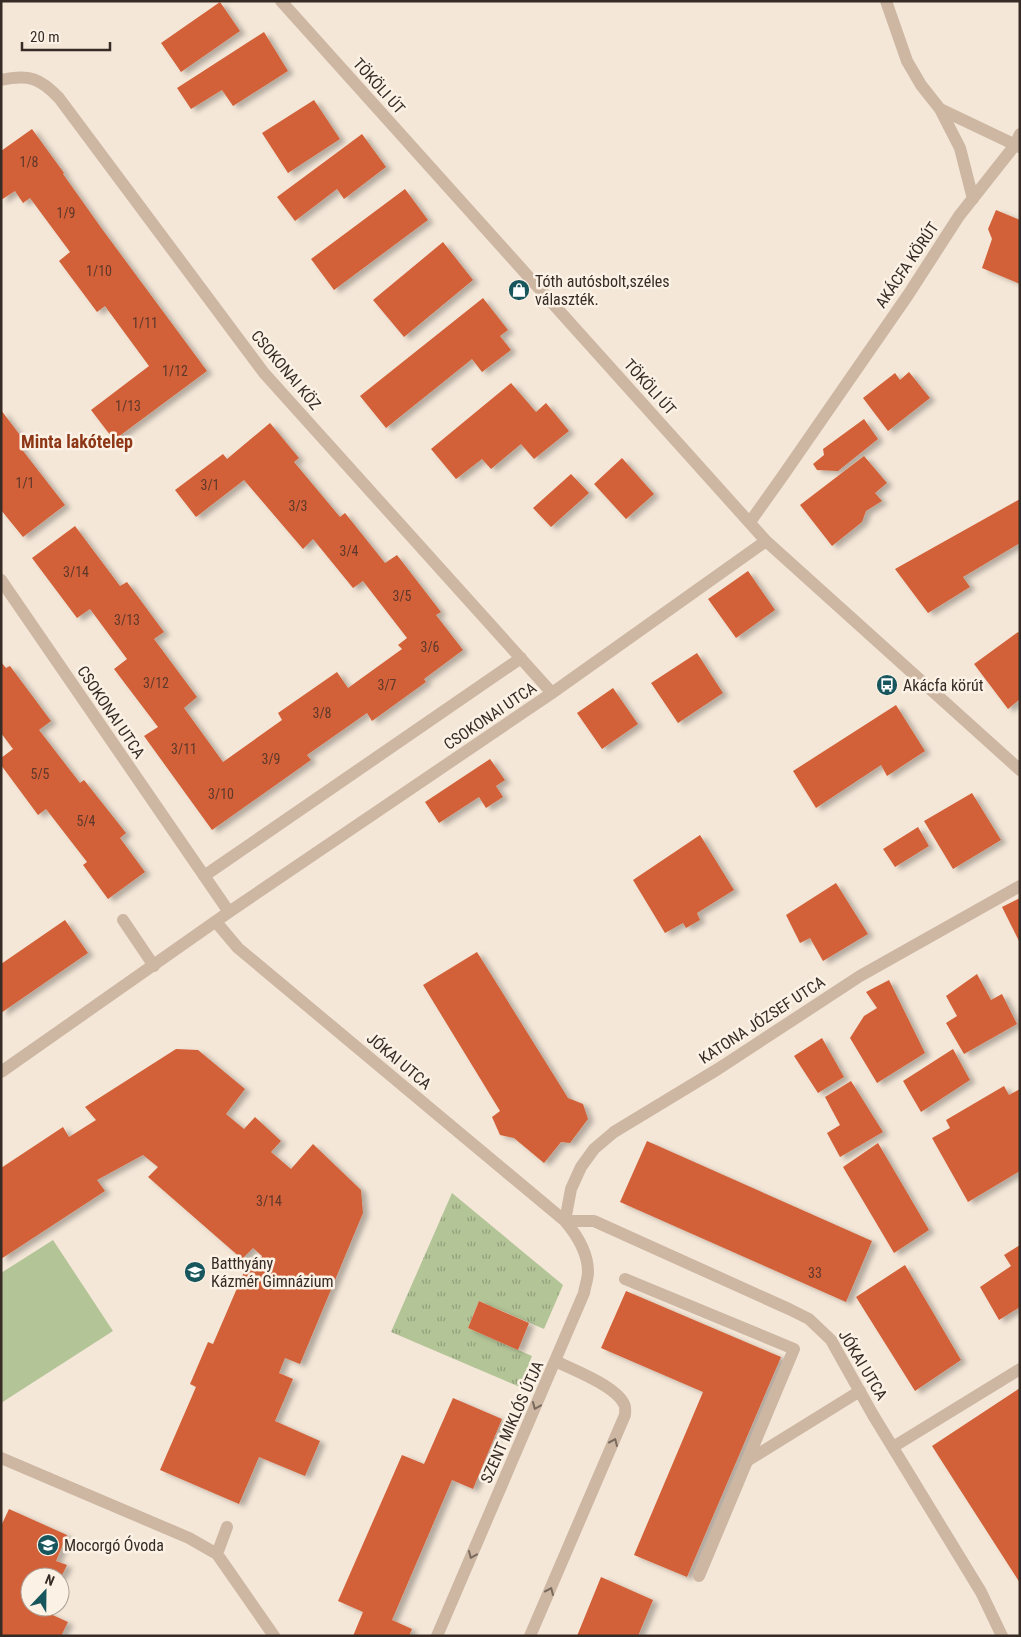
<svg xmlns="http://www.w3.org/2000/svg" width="1021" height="1637" viewBox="0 0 1021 1637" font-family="'Roboto Condensed',sans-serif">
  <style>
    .grass { fill: #b3c497 }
    .park { fill: url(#park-tufts) }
    .building { fill: #d26138; filter: url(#shadow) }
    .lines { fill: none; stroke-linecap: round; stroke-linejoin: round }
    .minor { stroke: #cdb7a3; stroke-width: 12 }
    .oneway { stroke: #7a6a5e }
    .labels { text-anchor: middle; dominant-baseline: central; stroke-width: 5; stroke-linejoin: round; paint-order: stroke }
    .number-label { font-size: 14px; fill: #5e382a }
    .street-label { font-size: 16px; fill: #372b26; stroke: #fbf1e4 }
    .poi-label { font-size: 16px; fill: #372b26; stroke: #fbf1e4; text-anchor: start }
    .neighbourhood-label { font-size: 18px; font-weight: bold; fill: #8d3717; stroke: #fbf1e4 }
  </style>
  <defs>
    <pattern id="park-tufts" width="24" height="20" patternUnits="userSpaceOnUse" patternTransform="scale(1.25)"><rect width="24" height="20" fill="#b3c497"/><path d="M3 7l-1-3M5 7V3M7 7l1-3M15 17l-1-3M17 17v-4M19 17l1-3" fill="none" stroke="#929f7b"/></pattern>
    <filter id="shadow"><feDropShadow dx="5.5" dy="3" stdDeviation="2.5" flood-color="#0004"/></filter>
  </defs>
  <rect width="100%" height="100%" fill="#f4e7d8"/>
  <path class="grass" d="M53,1240l60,91 -112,72v-130z"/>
  <path class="park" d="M452,1193l111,92 -19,44 -65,-28 -11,27 64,28 -12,31 -129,-55z"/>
  <path class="building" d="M220,2l20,29 -59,41 -20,-29z
    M264,32l24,39 -55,35 -11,-16 -31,19 -14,-21z
    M314,100l26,39 -52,34 -26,-40z
    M32,129l32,44 -1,1 39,55 105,142 -93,69 -23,-30 58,-44 -44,-60 -8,6 -38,-51 11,-9 -40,-54 -7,5 -8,-12 -14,9v-49z
    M362,134l24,33 -42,32 -7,-10 -42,32 -18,-24z
    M405,189l23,31 -94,70 -23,-31z
    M996,210l24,10v64l-38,-16 10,-29 -4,-10z
    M443,242l30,38 -69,57 -31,-37z
    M483,298l25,32 -8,6 11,14 -29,22 -10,-13 -86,69 -26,-32z
    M909,372l21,26 -42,33 -25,-33 32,-25 5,7z
    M511,383l25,29 10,-9 23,28 -35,28 -13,-15 -30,25 -9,-10 -26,20 -25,-30z
    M1,410l25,33 -6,4 45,58 -42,32 -22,-27z
    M864,419l14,20 -40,32 -21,-1 -4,-6 11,-9 -1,-6z
    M270,423l29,35 -5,4 46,55 5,-4 40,50 12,-8 44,57 -5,3 27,35 -39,29 2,3 -54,39 -5,-8 -60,42 4,5 -99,70 -68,-94 14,-9 -44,-58 13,-10 -37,-50 -13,9 -45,-60 43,-32 45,60 7,-4 37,50 -10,7 43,58 -13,11 39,54 59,-42 -4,-7 59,-41 11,16 54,-39 -4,-4 9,-7 -44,-57 -10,7 -40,-49 -10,10 -59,-69 -48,37 -21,-27 48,-36 4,5z
    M864,456l23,27 -12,10 7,8 -16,10 -4,11 -30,24 -32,-41z
    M622,458l32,36 -28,25 -32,-35z
    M571,474l18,19 -38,34 -18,-19z
    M1020,499v44l-57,34 7,10 -42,26 -33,-44z
    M748,571l27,39 -39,28 -28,-39z
    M1018,632l2,2v65l-12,10 -34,-45z
    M697,653l26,40 -45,30 -27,-40z
    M1,662l5,6 4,-2 41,55 -12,9 41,53 4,-3 42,53 -6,5 25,34 -37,27 -25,-34 4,-3 -41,-53 -8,6 -37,-50v-7l12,-9 -12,-16z
    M613,688l25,36 -36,25 -25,-36z
    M896,705l29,46 -38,25 -6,-11 -65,43 -23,-37z
    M490,759l15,21 -9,6 7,11 -17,11 -7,-11 -40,26 -14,-21z
    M972,793l29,47 -48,29 -29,-48z
    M918,827l11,19 -34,21 -12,-18z
    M700,835l34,55 -37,23 3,7 -14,8 -3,-5 -18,10 -32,-53z
    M836,883l32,51 -45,27 -13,-23 -10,5 -14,-28z
    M1020,898v45l-18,-36z
    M65,920l23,33 -87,60v-49z
    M477,952l91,146 15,6 5,15 -18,24 -9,-1 -17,21 -30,-25 -14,-3 -8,-18 8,-6 -77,-126z
    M977,974l14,26 11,-6 15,30 -53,30 -18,-31 11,-7 -11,-20z
    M889,980l36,73 -48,30 -27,-45 14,-22 13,-8 -11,-16z
    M822,1038l22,39 -26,16 -24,-37z
    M176,1049l22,1 47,39 -19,25 18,15 11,-12 26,24 -10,11 20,17 22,-25 48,46 2,23 -63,151 -15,-6 -6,15 14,6 -18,42 45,20 -15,35 -46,-19 -20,47 -79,-34 36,-83 -6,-3 18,-42 5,2 34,-79 11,3 4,-12 -9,-8 -11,11 -94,-82 10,-10 -15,-12 -46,25 8,11 -104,68v-91l62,-41 6,10 27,-17 -11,-13z
    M953,1049l17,31 -49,32 -18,-31z
    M851,1081l32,51 -43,25 -13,-24 13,-8 -15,-28z
    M1004,1086l5,9 11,-6v82l-52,31 -36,-64 18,-10 -4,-8z
    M647,1141l225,100 -26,61 -226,-100z
    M878,1143l51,87 -35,23 -51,-86z
    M1020,1245v62l-21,13 -19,-33 31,-21 -7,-11z
    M905,1265l56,95 -46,31 -59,-94z
    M626,1291l155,66 -94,220 -53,-22 69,-163 -102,-44z
    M479,1301l50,22 -11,27 -50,-22z
    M1020,1388v195l-88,-137z
    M453,1398l49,21 -29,70 -21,-9 -60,140 20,9 -3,7h-56l10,-24 -25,-11 64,-146 22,9z
    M9,1509l58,26 -11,26 11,4 -6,12h-31v30h18l-2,5 22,10 -7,14h-60v-110z
    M601,1577l52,23 -15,36h-61z"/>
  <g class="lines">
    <path class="minor" d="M281,1l485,540 254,229
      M886,1l21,60 14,24 19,24 20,39 13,51
      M1,80c28,-6 39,-2 58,18l205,275 288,320
      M940,109l80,38
      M750,522l32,-45 126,-182 51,-79 56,-71 5,-11
      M1,580l228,332
      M204,876l317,-218
      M123,920l31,46
      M216,922l22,26 327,273c12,14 23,31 23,51 0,7 -3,14 -4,21l-147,343
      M1,1072l228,-160 323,-219 214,-152
      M625,1279l169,70 -95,227
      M893,1447l127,-78
      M1,1458l188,80 28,16 57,82
      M747,1461l113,-70
      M217,1554l10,-27
      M530,1636l95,-221c0,-3 1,-8 -1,-11 -8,-18 -52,-35 -69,-43
      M1002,1636l-21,-44 -108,-177 -42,-75 -22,-21 -20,-10 -195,-88h-29l6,-32 10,-22 13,-18 20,-17 104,-63 142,-93 160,-90"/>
  </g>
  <defs><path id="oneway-chevron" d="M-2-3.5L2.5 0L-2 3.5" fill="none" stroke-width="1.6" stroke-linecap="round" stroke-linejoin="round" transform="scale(1.25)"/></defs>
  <g class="oneway">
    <use href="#oneway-chevron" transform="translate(536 1406) rotate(113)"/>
    <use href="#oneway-chevron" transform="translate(614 1442) rotate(-66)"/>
    <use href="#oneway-chevron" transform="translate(472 1555) rotate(113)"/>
    <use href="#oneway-chevron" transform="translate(550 1591) rotate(-66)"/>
  </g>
  <defs>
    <g id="shop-disc" transform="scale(1.125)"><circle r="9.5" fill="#17565c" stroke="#fbf1e4"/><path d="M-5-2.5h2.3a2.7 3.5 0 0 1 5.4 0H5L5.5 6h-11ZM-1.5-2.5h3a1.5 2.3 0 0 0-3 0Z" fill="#fff"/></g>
    <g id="bus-disc" transform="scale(1.125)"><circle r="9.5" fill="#17565c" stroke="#fbf1e4"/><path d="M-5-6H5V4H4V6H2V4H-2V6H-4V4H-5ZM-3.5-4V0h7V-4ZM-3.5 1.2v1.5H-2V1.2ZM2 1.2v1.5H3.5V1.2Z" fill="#fff"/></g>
    <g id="school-disc" transform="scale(1.125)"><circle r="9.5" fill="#17565c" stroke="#fbf1e4"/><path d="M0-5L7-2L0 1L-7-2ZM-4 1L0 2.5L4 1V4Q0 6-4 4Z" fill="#fff"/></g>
  </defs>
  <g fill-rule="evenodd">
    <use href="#shop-disc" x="519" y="290"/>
    <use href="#bus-disc" x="887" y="685"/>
    <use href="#school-disc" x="195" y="1272"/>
    <use href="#school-disc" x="48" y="1545"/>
  </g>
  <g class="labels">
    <g class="number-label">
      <text x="29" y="162">1/8</text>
      <text x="66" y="213">1/9</text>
      <text x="99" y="271">1/10</text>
      <text x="145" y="323">1/11</text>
      <text x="175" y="371">1/12</text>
      <text x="128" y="406">1/13</text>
      <text x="25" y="483">1/1</text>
      <text x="210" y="485">3/1</text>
      <text x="298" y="506">3/3</text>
      <text x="349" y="551">3/4</text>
      <text x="76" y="572">3/14</text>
      <text x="402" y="596">3/5</text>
      <text x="127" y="620">3/13</text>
      <text x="430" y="647">3/6</text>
      <text x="156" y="683">3/12</text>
      <text x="387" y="685">3/7</text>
      <text x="322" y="713">3/8</text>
      <text x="184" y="749">3/11</text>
      <text x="271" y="759">3/9</text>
      <text x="40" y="774">5/5</text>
      <text x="221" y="794">3/10</text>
      <text x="86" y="821">5/4</text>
      <text x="269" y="1201">3/14</text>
      <text x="815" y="1273">33</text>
    </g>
    <g class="street-label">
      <text transform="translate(379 86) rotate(48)">TÖKÖLI ÚT</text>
      <text transform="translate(907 265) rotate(-56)">AKÁCFA KÖRÚT</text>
      <text transform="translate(286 370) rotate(50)">CSOKONAI KÖZ</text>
      <text transform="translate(650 387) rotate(48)">TÖKÖLI ÚT</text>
      <text transform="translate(111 712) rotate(56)">CSOKONAI UTCA</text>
      <text transform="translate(490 716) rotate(-34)">CSOKONAI UTCA</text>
      <text transform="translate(762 1020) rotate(-33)">KATONA JÓZSEF UTCA</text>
      <text transform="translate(399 1061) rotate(40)">JÓKAI UTCA</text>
      <text transform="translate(863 1365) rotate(59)">JÓKAI UTCA</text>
      <text transform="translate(512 1422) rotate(-66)">SZENT MIKLÓS ÚTJA</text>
    </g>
    <g class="poi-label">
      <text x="535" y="281">Tóth autósbolt,széles<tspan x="535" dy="18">választék.</tspan></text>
      <text x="903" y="685">Akácfa körút</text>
      <text x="211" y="1263">Batthyány<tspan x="211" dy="18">Kázmér Gimnázium</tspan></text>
      <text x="64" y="1545">Mocorgó Óvoda</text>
    </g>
    <g class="neighbourhood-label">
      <text x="77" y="441">Minta lakótelep</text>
    </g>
  </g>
  <rect width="1021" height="1637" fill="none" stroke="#372b26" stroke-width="5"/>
  <g transform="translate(45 1592) rotate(22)"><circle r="24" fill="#fbf1e4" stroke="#ada298"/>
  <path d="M0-4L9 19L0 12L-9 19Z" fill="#17565c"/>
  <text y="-8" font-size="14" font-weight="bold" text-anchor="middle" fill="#372b26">N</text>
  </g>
  <path d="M22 42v8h88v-8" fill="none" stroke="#372b26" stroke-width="2.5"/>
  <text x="30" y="42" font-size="15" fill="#372b26" stroke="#fbf1e4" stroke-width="4" paint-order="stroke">20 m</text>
</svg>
